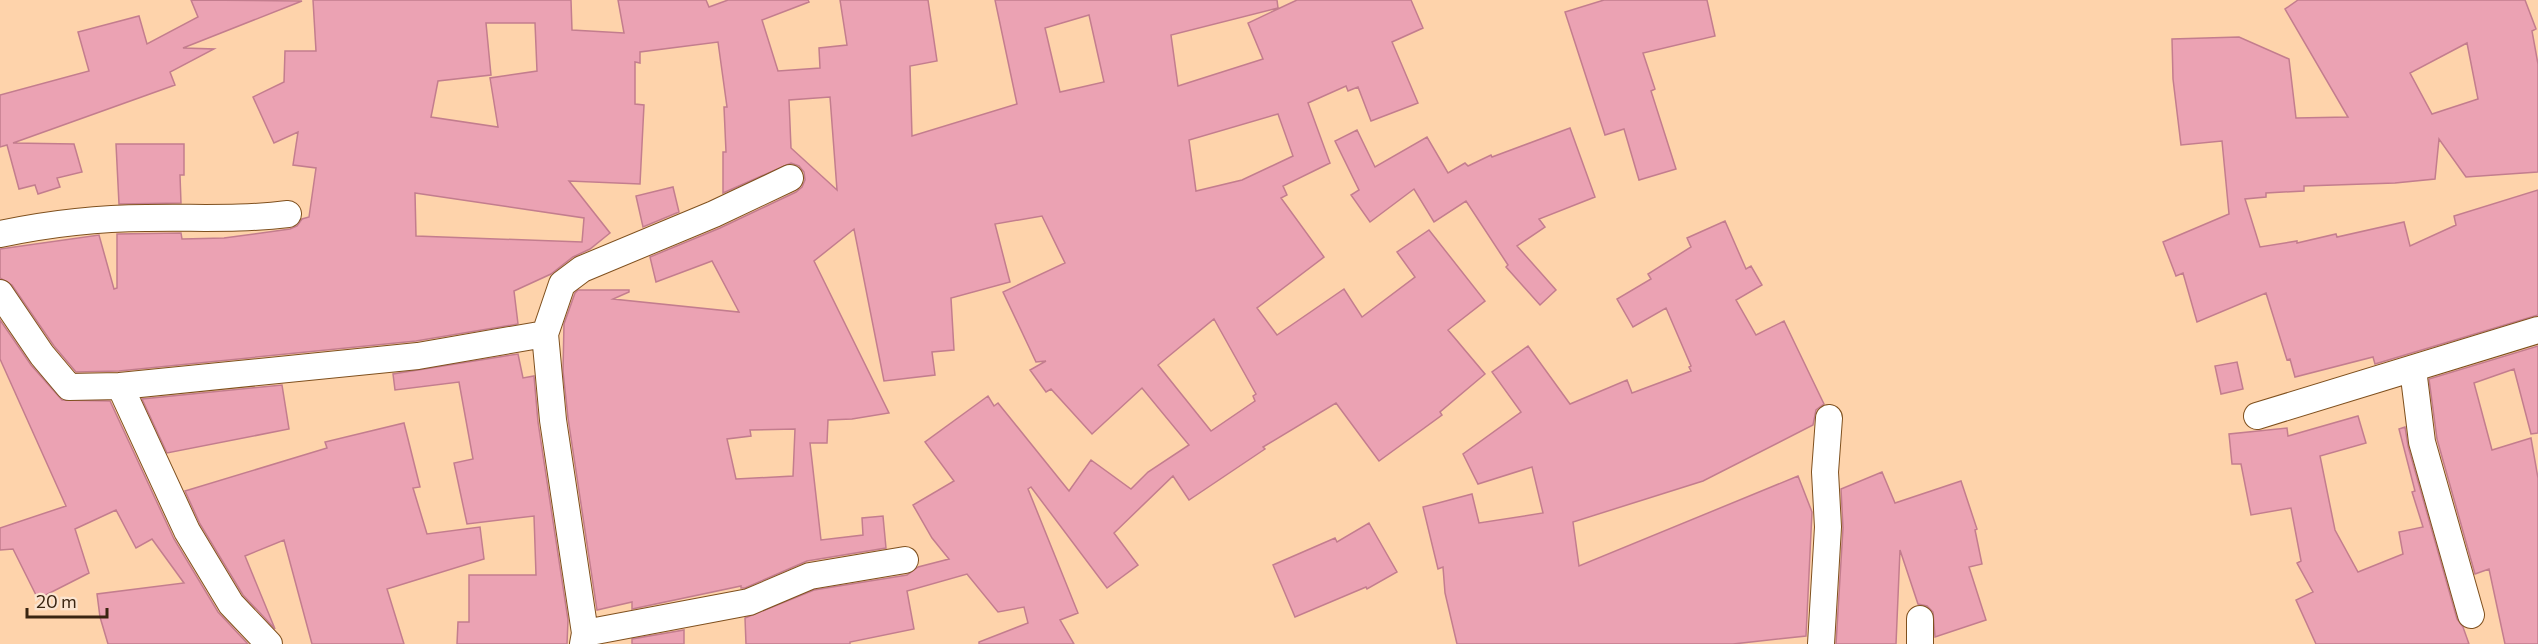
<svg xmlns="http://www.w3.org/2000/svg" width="2538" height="644" viewBox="0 0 2538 644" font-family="Commissioner,sans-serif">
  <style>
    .building { fill: #eba2b3; stroke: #c37d8e; stroke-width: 1.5; fill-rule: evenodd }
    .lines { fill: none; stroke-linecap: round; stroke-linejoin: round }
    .minor-casing { stroke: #7f501e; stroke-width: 28 }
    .minor { stroke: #fff; stroke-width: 26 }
  </style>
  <rect width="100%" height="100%" fill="#fed3ab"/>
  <path class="building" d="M191,0l111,1 -119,47 31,1 -44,23 5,13 -162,58 61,1 8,28 -25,6 3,9 -22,7 -3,-9 -16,4 -12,-44 -7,2v-52l89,-24 -11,-39 61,-16 8,28 51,-27z
    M313,0h258l1,30 52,3 -6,-33h88l3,7 19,-7h80l1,2 -47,18 16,51 42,-3 -1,-20 28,-3 -7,-45h88l9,61 -27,5 2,70 105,-32 -22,-104h282l1,8 -107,27 7,51 85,-27 -15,-36 49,-23h114l12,28 -31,14 26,61 -47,18 -13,-34 -10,4 -2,-5 -38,17 22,60 -47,23 4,9 -6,3 43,59 -67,51 20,27 67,-46 18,28 53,-40 -18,-25 32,-22 56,71 -37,29 37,44 -45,38 2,3 -63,46 -43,-58 -73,44 2,2 -76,51 -16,-24 -59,57 24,32 -31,23 -76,-101 -3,2 50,124 -18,7 14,24h-95v-2l49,-19 -4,-16 -26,5 -31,-38 -60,17 7,38 -64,13v2h-104l-1,-26 69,-28 93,-15 11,-8 31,-8 -17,-21 -19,-33 41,-24 -29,-39 63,-46 6,10 4,-3 71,88 22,-31 40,29 17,-17 41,-27 -47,-57 -50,46 -41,-45 -5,3 -16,-22 16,-9 -10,1 -33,-70 62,-29 -23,-47 -47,8 15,58 -59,16 3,52 -22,2 3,23 -51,6 -30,-152 -40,32 75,152 -37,6 -24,1 -1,23h-17l11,97 42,-5 -1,-17 21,-2 3,32 -79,13 -62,27h-4v-2l-109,23v-7l-35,8 -29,-192 -5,-47 1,-47 11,-31 3,-3h51v2l-16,7 126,13 -27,-51 -56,21 -6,-25 70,-29 76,-36 6,-5 3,-7 -1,-8 -5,-6 -8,-3 -68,30v-41h3l-2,-45h3l-9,-65 -78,10v11l-5,-1v42l9,1 -4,79 -71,-3 41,52 -20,16 -17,8 -22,17 -37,17 4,33 -102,17 -297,30 -43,1 -22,-26 -42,-61 -12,-7v-29l99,-14 15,54 3,-1v-54l64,-1 1,6 42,-1 66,-9 7,-3 5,-7 7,-2 7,-49 -23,-3 5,-33 -24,11 -21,-46 31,-15 1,-31h31zM1089,15l15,67 -44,10 -15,-64zM486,23h49l2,48 -47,7 8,49 -67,-10 7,-36 53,-6zM830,97l7,93 -46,-42 -2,-48zM1278,114l15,42 -51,24 -46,11 -7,-51zM415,193l169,25 -2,24 -166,-6zM1214,319l42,75 -3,2 2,5 -44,30 -53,-66zM795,429l-2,47 -57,3 -9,-40 24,-3 -1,-6z
    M1604,0h103l8,36 -72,17 12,36 -4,2 25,78 -37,11 -15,-51 -19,6 -40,-123z
    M2298,0h227l11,29 -4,2 6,33v108l-72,5 -27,-38 -4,40 -40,4 -91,3v5l-38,2v4l-21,2 15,48 37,-6v2l39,-9 1,3 67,-15 6,24 46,-21 -2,-9 84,-26v125l-163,49 -2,-7 -78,20 -5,-18 -3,1 -21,-67 -69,29 -14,-49 -7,3 -13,-34 66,-28 -7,-73 -41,4 -8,-66 -1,-40 67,-2 50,22 7,59 52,-1 -63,-108zM2467,43l11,56 -46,15 -22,-41z
    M1570,128l25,69 -56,22 6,8 -28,19 39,44 -16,15 -34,-38 2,-2 -42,-64 -32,21 -20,-33 -44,33 -19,-27 8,-5 -24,-49 22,-11 18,37 52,-30 21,36 17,-10 3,3 23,-11 1,2z
    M116,144h68v31h-4l1,28 -62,1z
    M673,187l6,25 -36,15 -7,-31z
    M1725,221l21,48 5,-3 11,19 -26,15 20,35 28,-14 40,83 -8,6 -3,15 -110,56 -130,41 6,44 219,-90 14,36 -6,124 -73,8h-276l-12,-51 -2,-26 -5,2 -15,-62 49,-13 7,29 64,-10 -11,-46 -54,17 -15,-30 58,-42 -29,-40 36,-26 42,58 57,-24 5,13 59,-22 -2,-4 2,-1 -25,-58 -33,19 -16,-28 34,-20 -3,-5 43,-27 -4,-9z
    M0,320l31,45 31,35 48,1 64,138 44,73 30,32h-140l-8,-27 -3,-23 87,-11 -32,-44 -16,9 -20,-38 -41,19 14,44 -51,26 -25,-50 -13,1v-22l66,-22 -66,-147z
    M2538,346v87l-7,1 -17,-65 -40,14 18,67 39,-12 7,40v166h-33l-16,-75 -14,5 -38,-135 -8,-60z
    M518,354l5,24 11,-2 4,46 30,198 -1,24h-110l1,-22h11v-47h67l-2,-59 -67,8 -13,-61 19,-4 -14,-77 -64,8 -2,-16z
    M2237,362l6,27 -22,5 -6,-28z
    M282,385l7,44 -122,24 -25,-54z
    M2358,416l8,27 -46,13 15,74 23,42 45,-18 -4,-22 24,-5 -11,-35 3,-1 -16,-62 6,-2 3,19 49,173 6,8 6,17h-153l-20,-44 17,-8 -16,-29 4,-2 -10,-53 -40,7 -10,-51h-9l-3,-30 58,-6 1,8z
    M404,423l16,64 -7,1 14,46 53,-7 4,32 -97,30 17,55h-92l-28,-104 -39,16 30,73 -32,-34 -43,-71 -15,-33 142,-43 -2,-6z
    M1882,472l13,31 66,-22 16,48 -2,1 7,34 -13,3 17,53 -51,17 -2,-25 -6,-6 -9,-2 -18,-54 -4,94h-60l7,-116 -2,-39z
    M1369,523l28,49 -30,17 -1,-2 -71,30 -22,-52 62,-27 2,4z
    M684,630v14h-52v-5z"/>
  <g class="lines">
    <g class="minor-casing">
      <path id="minor" d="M0,234c48,-10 96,-16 146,-16 47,-1 95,2 142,-4
        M0,293l42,62 27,32 51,-1
        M2413,369l9,73 49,173
        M2257,416l281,-86
        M585,633l164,-31 61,-26 95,-16
        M269,644l-38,-40 -44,-73 -67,-145 298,-30 127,-22
        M583,644l2,-11 -32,-213 -8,-86 17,-50 20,-15 132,-55 76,-36
        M1821,644l7,-117 -3,-55 4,-54
        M1920,644v-25"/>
    </g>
    <use href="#minor" class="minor"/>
  </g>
  <path d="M27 608v9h80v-9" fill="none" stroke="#3a2511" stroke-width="3"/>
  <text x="36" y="608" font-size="18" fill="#3a2511" stroke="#fbe5d1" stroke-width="4.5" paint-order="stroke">20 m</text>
</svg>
